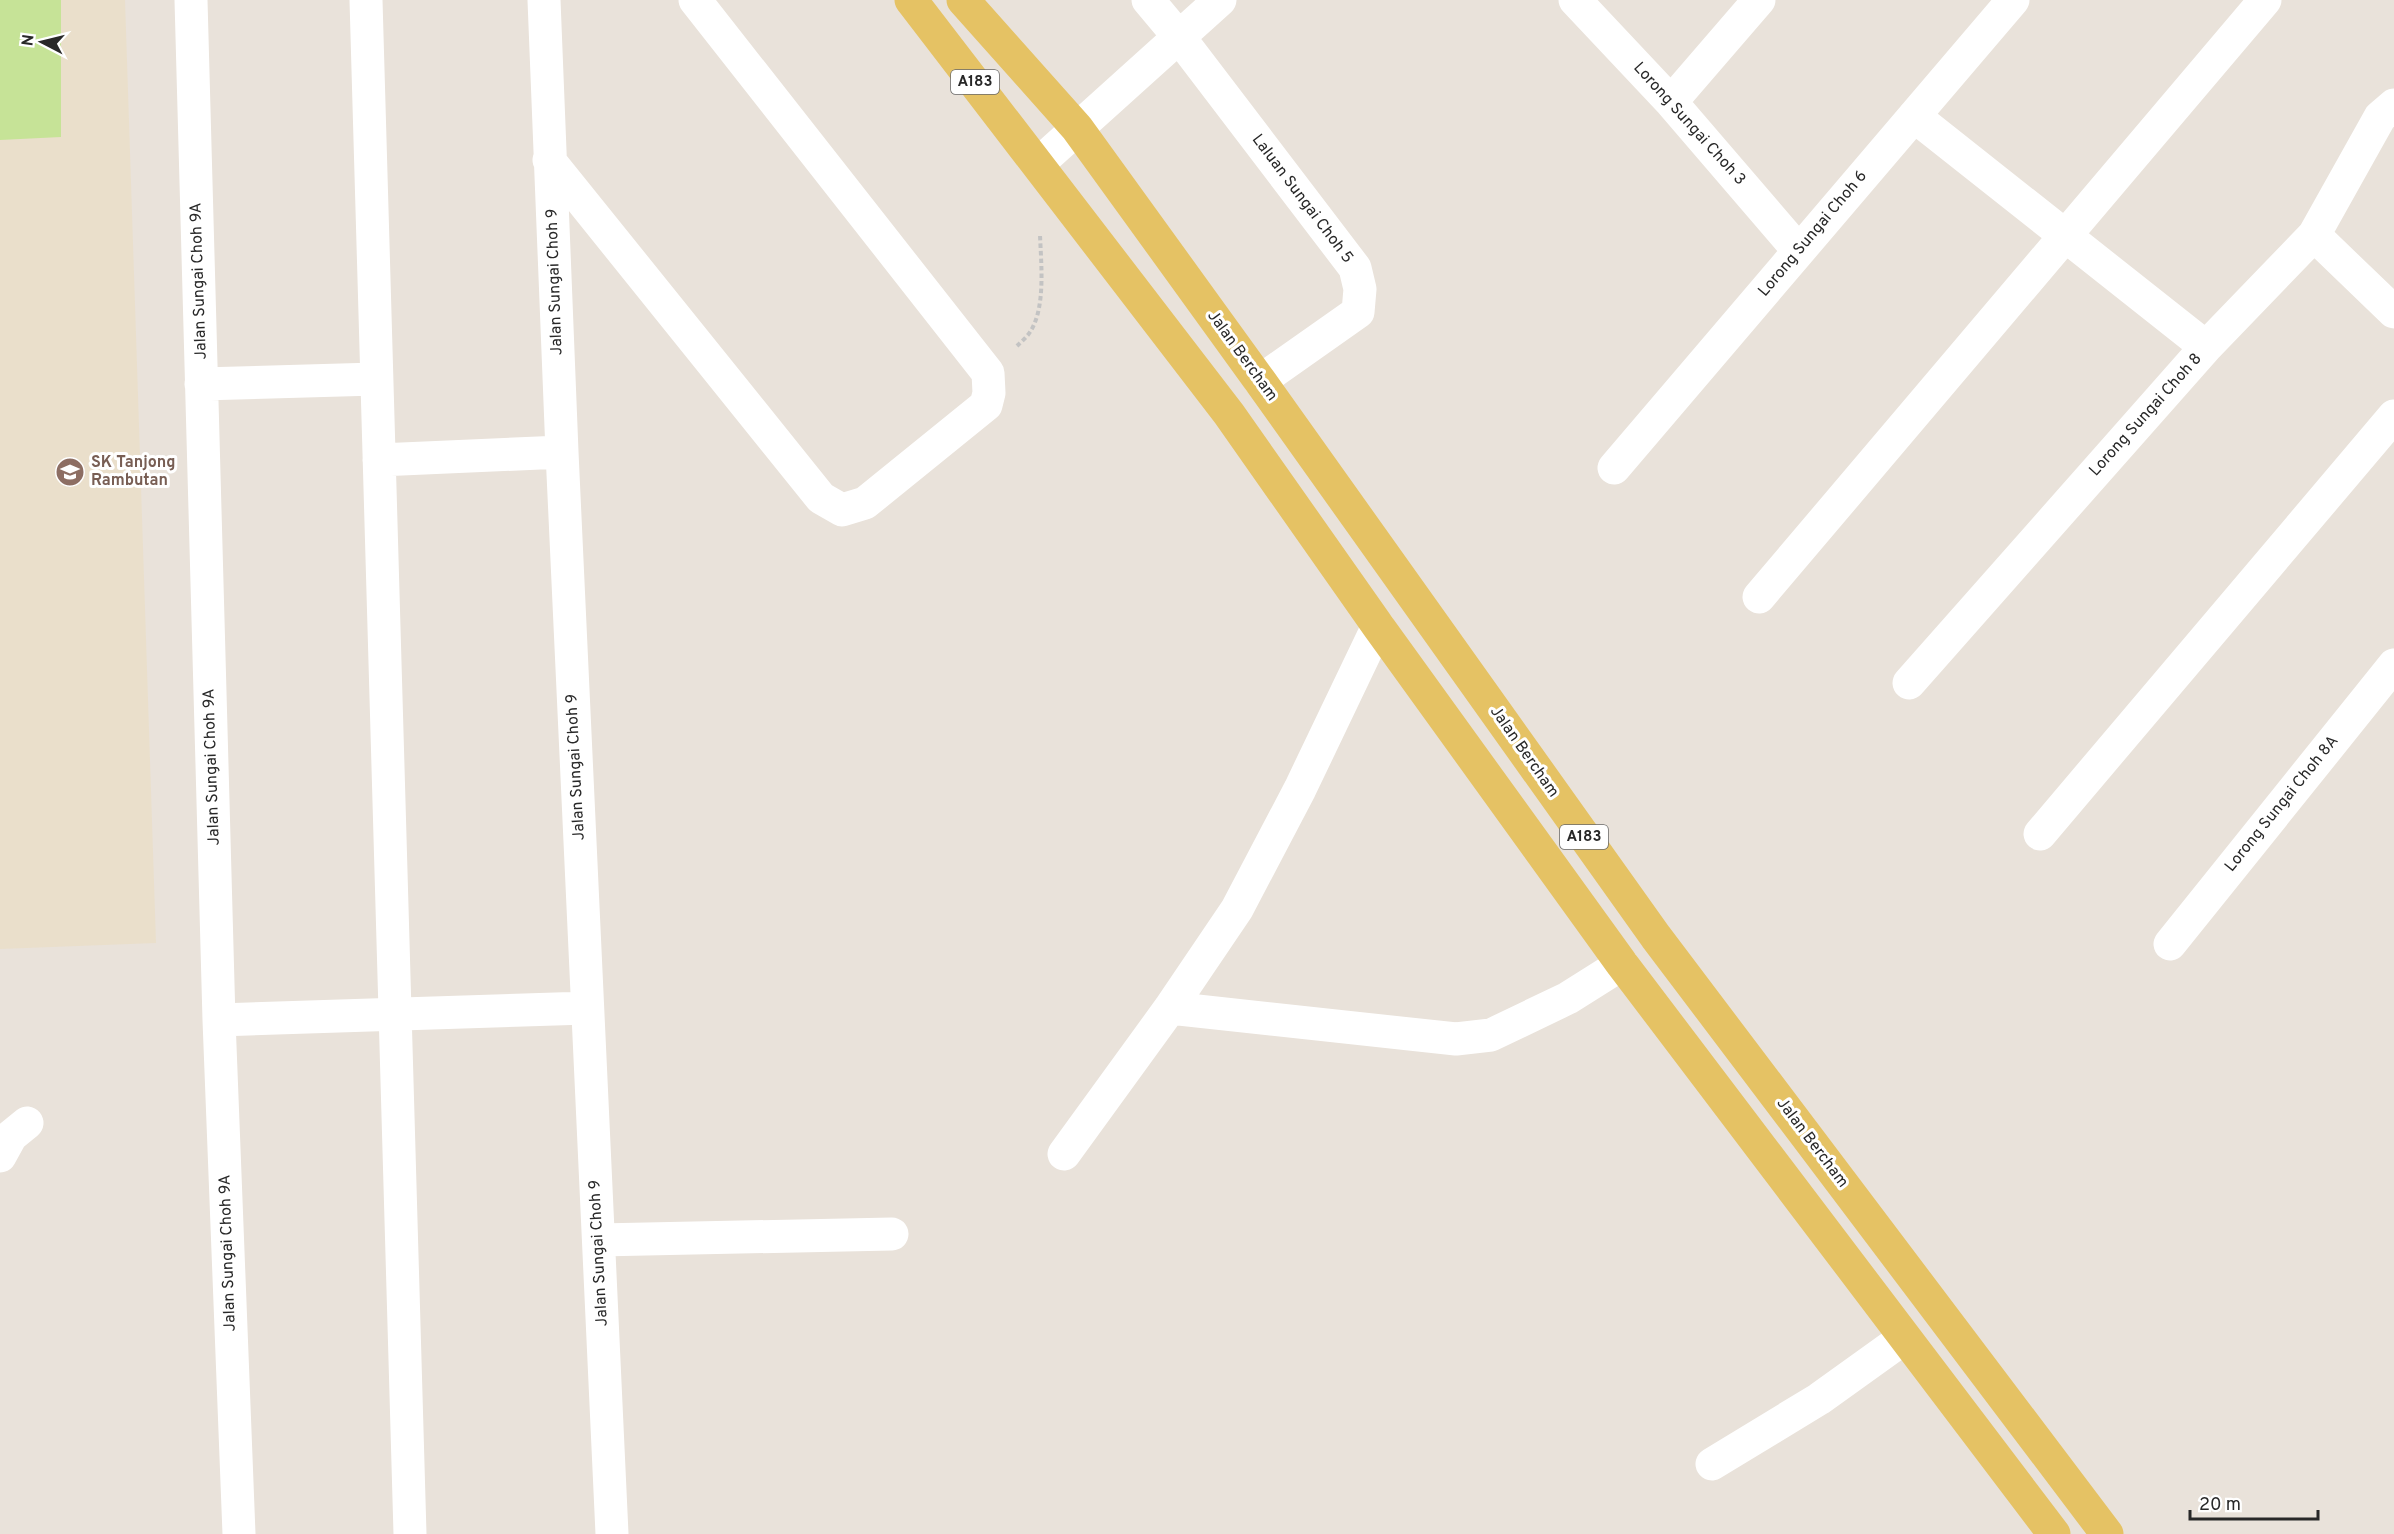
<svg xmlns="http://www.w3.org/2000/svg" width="2394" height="1534" viewBox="0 0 2394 1534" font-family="Overpass,sans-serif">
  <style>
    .education { fill: #eadfcb }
    .pitch { fill: #c6e397 }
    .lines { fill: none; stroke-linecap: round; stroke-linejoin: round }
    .path { stroke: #c3c3c3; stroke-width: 4; stroke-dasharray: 4.5 3; stroke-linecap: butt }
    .minor { stroke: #fff; stroke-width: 33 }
    .major { stroke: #e5c264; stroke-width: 33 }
    .labels { text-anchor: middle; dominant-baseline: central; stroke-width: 6; stroke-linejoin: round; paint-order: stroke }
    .shield { fill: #fff; stroke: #686868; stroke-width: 1.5 }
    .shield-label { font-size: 15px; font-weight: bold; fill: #282828 }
    .street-label { font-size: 16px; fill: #282828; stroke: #fff }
    .education-label { font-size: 16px; font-weight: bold; fill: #785e54; stroke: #fff; text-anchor: start }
  </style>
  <rect width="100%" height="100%" fill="#e9e2da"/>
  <path class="education" d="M0,0h125l31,943 -156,6z"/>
  <path class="pitch" d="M0,0h61v137l-61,3z"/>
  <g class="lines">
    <path class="path" d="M1017,346c4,-4 10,-9 13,-14 16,-24 11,-69 10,-97"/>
    <path class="minor" d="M191,0l28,1020 20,514
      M366,0l44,1534
      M544,0l18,452 50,1082
      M1148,0l31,37 176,231 5,21 -2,23 -98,69
      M1575,0l96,102 128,149
      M1671,102l88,-102
      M1914,116l292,231
      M549,160l272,338 21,12 23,-7 121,-98 3,-12 -1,-20 -293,-373
      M1038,164l182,-164
      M2314,235l66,-118 14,-12
      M201,384l175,-5
      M379,460l183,-8
      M1614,468l399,-468
      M1759,597l506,-597
      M1909,683l297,-336 108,-112 80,77
      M2040,834l354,-418
      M2170,944l224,-279
      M1170,1008l286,31 35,-4 77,-37 54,-34
      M219,1020l368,-12
      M1064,1154l106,-146 67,-99 63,-120 78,-163
      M0,1156l11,-20 16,-13
      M599,1240l293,-6
      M1712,1464l107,-65 85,-61"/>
    <path class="major" d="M911,0l318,414 149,212 244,338 432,570
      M963,0l114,128 183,253 396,556 451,597"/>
  </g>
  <defs>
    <g id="school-disc" transform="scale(1.5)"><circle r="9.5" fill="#8d6e63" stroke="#fff"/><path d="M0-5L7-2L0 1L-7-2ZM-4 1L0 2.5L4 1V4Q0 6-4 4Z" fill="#fff"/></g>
  </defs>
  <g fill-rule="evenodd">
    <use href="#school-disc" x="70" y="472"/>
  </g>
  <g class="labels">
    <g class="shield">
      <rect x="951" y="70" width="48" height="24" rx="4.5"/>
      <rect x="1560" y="825" width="48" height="24" rx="4.5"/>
    </g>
    <g class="shield-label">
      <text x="975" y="82">A183</text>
      <text x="1584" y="837">A183</text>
    </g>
    <g class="street-label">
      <text transform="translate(1689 124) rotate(48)">Lorong Sungai Choh 3</text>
      <text transform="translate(1302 199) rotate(53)">Laluan Sungai Choh 5</text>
      <text transform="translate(1813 234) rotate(-50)">Lorong Sungai Choh 6</text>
      <text transform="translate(199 281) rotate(-92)">Jalan Sungai Choh 9A</text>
      <text transform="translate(555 282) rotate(-92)">Jalan Sungai Choh 9</text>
      <text transform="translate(1242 356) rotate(54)">Jalan Bercham</text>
      <text transform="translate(2146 415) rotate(-48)">Lorong Sungai Choh 8</text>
      <text transform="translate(1524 752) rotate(55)">Jalan Bercham</text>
      <text transform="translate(212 767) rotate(-92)">Jalan Sungai Choh 9A</text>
      <text transform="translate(576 767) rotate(-93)">Jalan Sungai Choh 9</text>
      <text transform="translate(2282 804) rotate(-51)">Lorong Sungai Choh 8A</text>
      <text transform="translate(1812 1143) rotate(53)">Jalan Bercham</text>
      <text transform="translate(228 1253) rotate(-92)">Jalan Sungai Choh 9A</text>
      <text transform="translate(599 1253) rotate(-93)">Jalan Sungai Choh 9</text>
    </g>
    <g class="education-label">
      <text x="91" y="463">SK Tanjong<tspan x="91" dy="18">Rambutan</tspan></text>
    </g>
  </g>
  <g transform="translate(42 42) rotate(277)" stroke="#ffffff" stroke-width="4.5" paint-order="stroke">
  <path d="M0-4.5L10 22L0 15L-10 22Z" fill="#282828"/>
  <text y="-9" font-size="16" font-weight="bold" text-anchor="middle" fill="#282828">N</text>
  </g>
  <path d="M2190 1510v9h128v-9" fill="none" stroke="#282828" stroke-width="3"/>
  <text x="2199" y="1510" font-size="18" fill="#282828" stroke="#ffffff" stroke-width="4.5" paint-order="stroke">20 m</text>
</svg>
